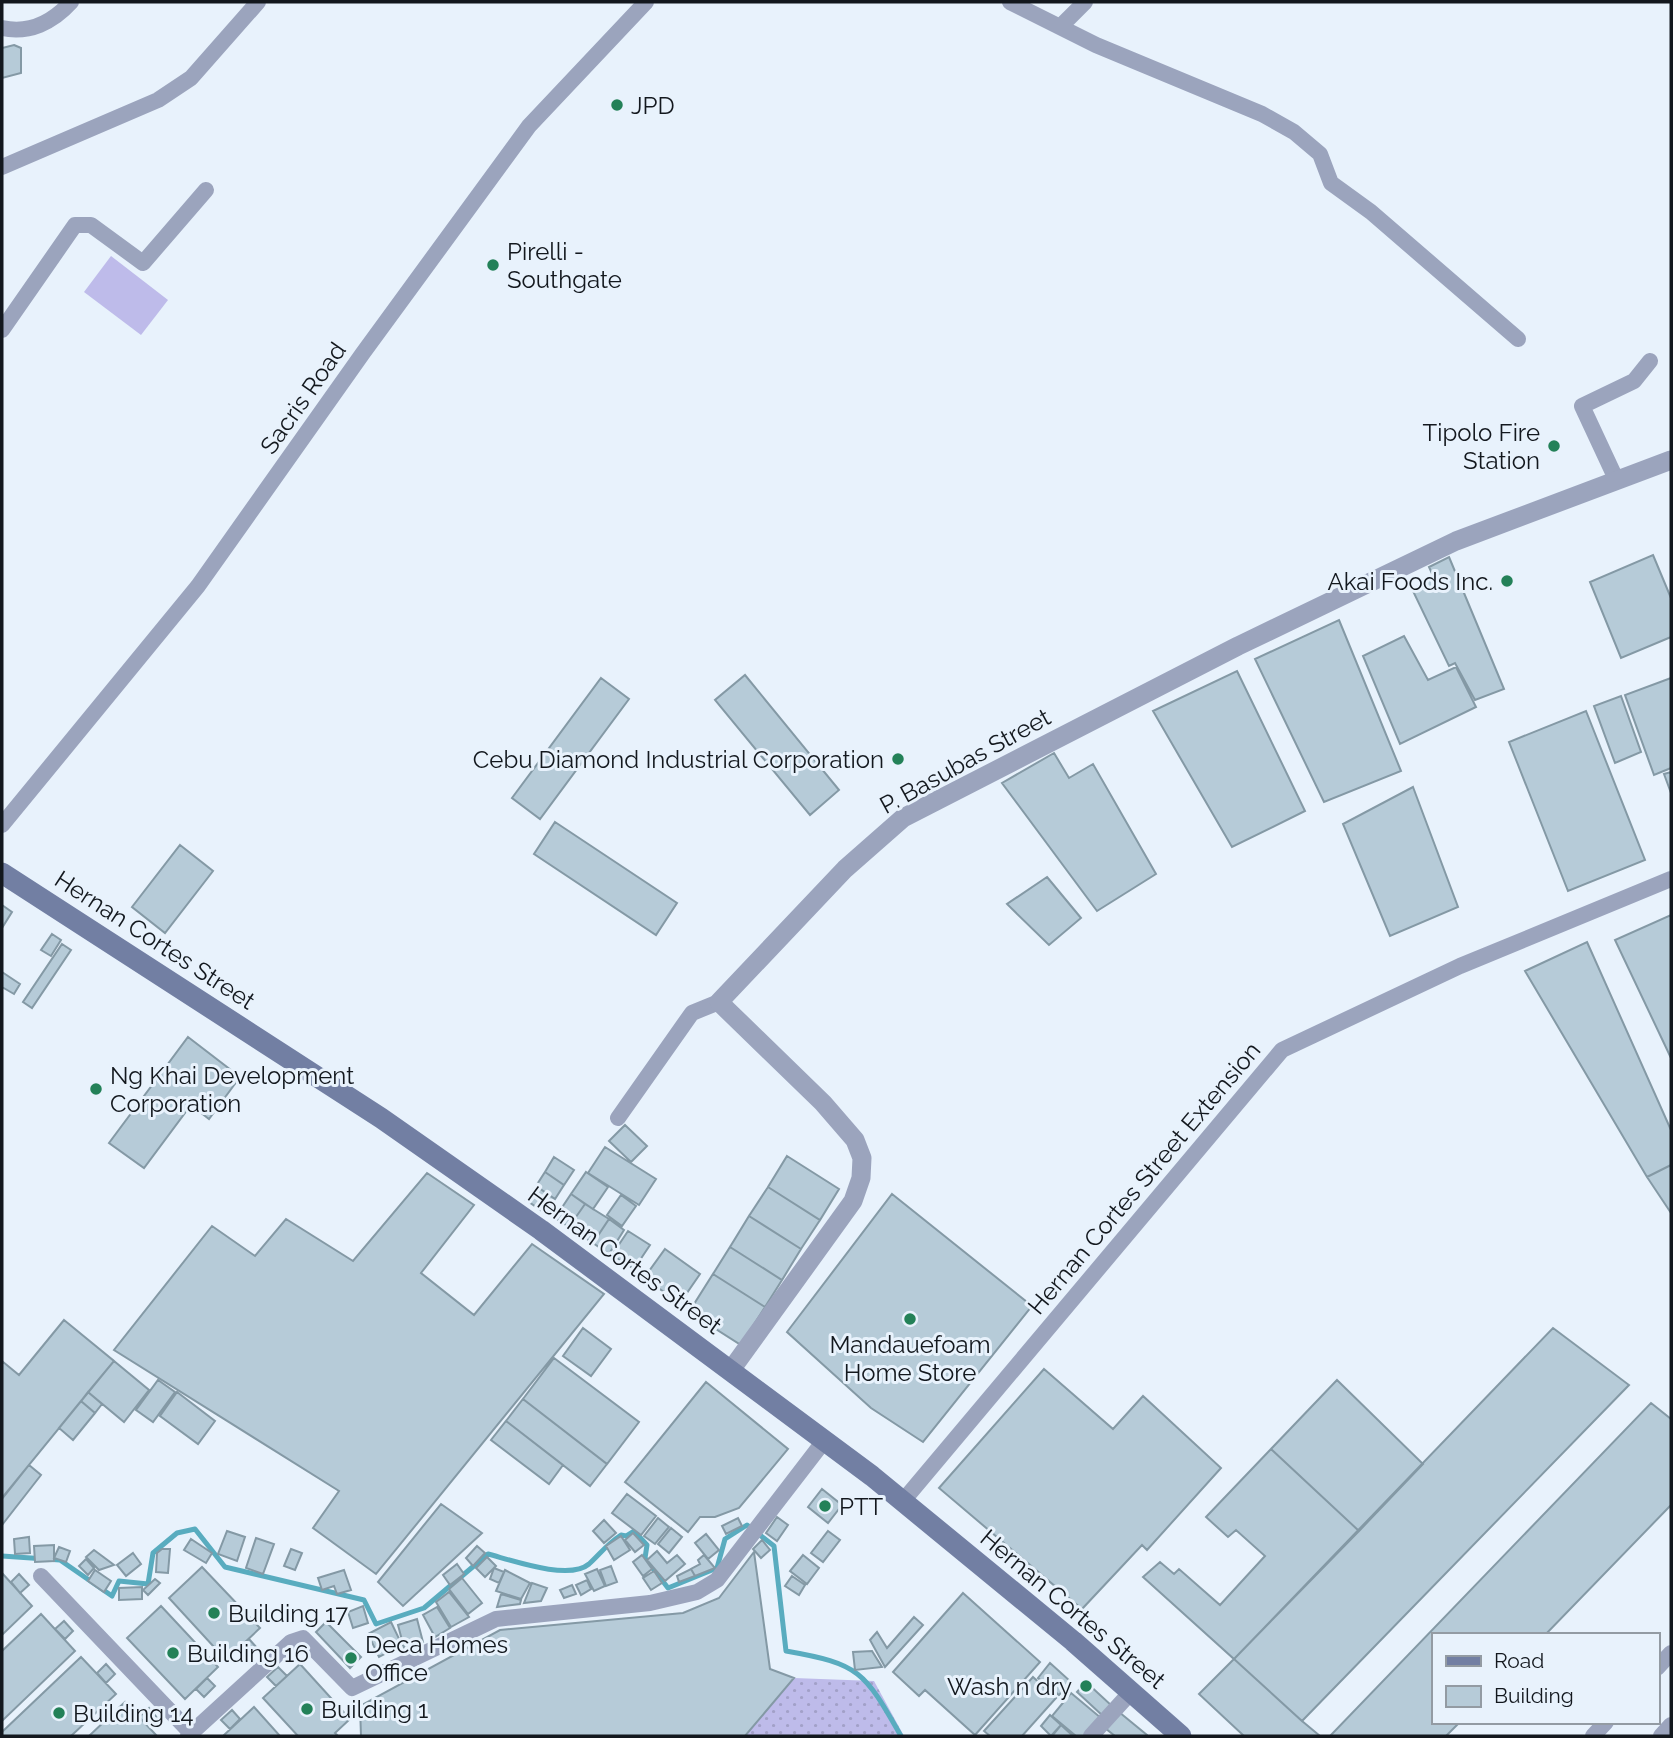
<svg xmlns="http://www.w3.org/2000/svg" width="1673" height="1738" viewBox="0 0 1673 1738" font-family="Raleway,sans-serif">
  <style>
    .grass { fill: url(#grass-dots) }
    .pitch { fill: #bebbea }
    .lines { fill: none; stroke-linecap: round; stroke-linejoin: round }
    .stream { stroke: #59acbf; stroke-width: 5 }
    .building { fill: #b6cbd8; stroke: #8499a5; stroke-width: 2 }
    .minor { stroke: #9ba4bd; stroke-width: 16 }
    .tertiary { stroke: #9ba4bd; stroke-width: 19 }
    .secondary { stroke: #727fa3; stroke-width: 21 }
    .poi-dot { fill: #238158; stroke: #e8f2fc; stroke-width: 2.5 }
    .labels { text-anchor: middle; dominant-baseline: central; stroke-width: 6; stroke-linejoin: round; paint-order: stroke }
    .poi-label { font-size: 24px; fill: #13181e; stroke: #e8f2fc; text-anchor: start }
    .street-label { font-size: 24px; fill: #13181e; stroke: #e8f2fc }
  </style>
  <defs>
    <pattern id="grass-dots" width="8" height="8" patternUnits="userSpaceOnUse" patternTransform="scale(1.75)"><rect width="8" height="8" fill="#bebbea"/><path d="M2 2h.1M6 6h.1" fill="none" stroke="#a2a0c8" stroke-width="1.8" stroke-linecap="round"/></pattern>
  </defs>
  <rect width="100%" height="100%" fill="#e8f2fc"/>
  <path class="grass" d="M794,1678l80,3 30,55h-159z"/>
  <path class="pitch" d="M111,256l57,44 -27,35 -57,-43z"/>
  <g class="lines">
    <path class="stream" d="M2,1556l58,4 52,36 7,-15 29,3 5,-31 24,-20 18,-4 30,38 139,33 12,24 48,-16 64,-54c23,6 81,27 101,10 11,-10 18,-20 32,-29l5,1 8,-5 13,14 -2,13 23,30 49,-20 8,-29 22,-14 27,21 12,105c74,13 78,20 115,85"/>
  </g>
  <path class="building" d="M14,45l7,3v25l-19,5v-30z
    M1653,555l18,43v39l-50,21 -31,-76z
    M1449,557l55,132 -29,11 -20,-37 -6,3 -37,-77 22,-11 -5,-11z
    M1339,620l62,151 -77,31 -69,-143z
    M1404,636l24,44 28,-13 20,40 -76,37 -37,-88z
    M1237,671l68,140 -73,36 -79,-136z
    M745,675l94,115 -29,25 -95,-115z
    M601,678l28,21 -89,120 -28,-21z
    M1671,678v90l-17,7 -29,-80z
    M1621,696l20,56 -26,11 -21,-57z
    M1586,711l59,149 -77,31 -59,-149z
    M1054,753l15,25 24,-14 63,110 -59,37 -95,-128z
    M1671,772v21l-7,-19z
    M1413,787l45,120 -68,29 -47,-112z
    M555,822l122,81 -21,32 -122,-81z
    M180,845l33,26 -48,62 -33,-26z
    M1047,877l34,41 -32,27 -42,-41z
    M2,905l10,7 -10,16z
    M1671,915v143l-56,-118z
    M52,934l9,6 -10,16 -10,-6z
    M1587,942l84,188v35l-24,12 -122,-206z
    M62,944l9,6 -39,58 -9,-6z
    M2,972l18,12 -6,10 -12,-7z
    M188,1037l52,40 -31,42 -18,-14 -47,63 -35,-25z
    M625,1125l22,21 -16,16 -22,-21z
    M605,1147l51,32 -17,26 -51,-32z
    M787,1156l52,33 -19,31 -52,-33z
    M554,1157l20,13 -10,15 -19,-13z
    M1671,1165v48l-24,-36z
    M545,1172l19,13 -9,14 -19,-13z
    M586,1172l22,15 -15,22 -22,-15z
    M427,1173l47,32 -53,68 53,42 58,-71 72,50 -228,280 -63,-46 26,-37 -225,-141 98,-124 43,30 31,-37 67,42z
    M536,1186l19,13 -10,14 -19,-13z
    M768,1187l52,33 -19,29 -52,-33z
    M571,1194l14,10 -16,23 -14,-9z
    M892,1194l140,112 -109,136 -52,-34 -84,-76z
    M621,1195l15,11 -14,20 -15,-11z
    M585,1204l24,15 -16,24 -24,-16z
    M749,1216l52,33 -19,31 -52,-33z
    M609,1219l15,11 -15,24 -16,-11z
    M628,1231l22,14 -16,24 -22,-14z
    M730,1247l52,33 -17,27 -52,-33z
    M665,1249l35,25 -20,29 -36,-25z
    M713,1274l52,33 -24,38 -52,-33z
    M64,1320l50,41 -112,137v-137l17,14z
    M583,1328l28,21 -20,27 -28,-20z
    M1553,1328l76,57 -327,336 -68,-62z
    M554,1358l85,64 -32,42 -84,-65z
    M114,1361l35,29 -25,32 -36,-30z
    M1044,1369l69,60 30,-33 78,72 -74,82 -5,-5 -60,64 -143,-121z
    M158,1380l17,12 -22,30 -17,-12z
    M1337,1380l86,84 -64,67 -88,-82z
    M706,1382l82,67 -49,59 -24,9h-15l-12,15 -63,-50z
    M88,1392l14,12 -7,9 -14,-12z
    M177,1392l38,29 -17,23 -38,-28z
    M523,1399l84,65 -17,22 -84,-65z
    M81,1401l14,12 -22,27 -14,-12z
    M1651,1403l20,16v86l-126,130h-112v87h27l-14,14h-116z
    M506,1421l57,44 -14,19 -58,-44z
    M1271,1449l88,82 -125,128 -91,-82 17,-15 14,12 5,-5 41,36 45,-49 -29,-26 -8,7 -22,-20z
    M29,1465l12,10 -39,50v-26z
    M822,1489l20,16 -14,18 -20,-16z
    M627,1494l29,22 -15,19 -29,-22z
    M441,1504l41,29 -79,73 -25,-24z
    M777,1517l11,8 -11,16 -11,-8z
    M658,1518l11,9 -14,17 -11,-8z
    M738,1518l4,8 -16,8 -4,-8z
    M604,1520l12,13 -12,10 -11,-12z
    M671,1528l11,9 -13,16 -11,-9z
    M227,1531l18,6 -8,24 -19,-7z
    M828,1531l12,9 -17,22 -12,-9z
    M633,1533l11,12 -9,7 -10,-12z
    M706,1534l13,16 -11,9 -13,-16z
    M621,1536l9,14 -16,10 -8,-14z
    M29,1537l1,16 -15,1 -1,-15z
    M256,1538l18,6 -11,30 -17,-6z
    M191,1539l21,14 -6,10 -22,-13z
    M762,1540l8,10 -9,8 -8,-9z
    M54,1545v16l-19,1 -1,-16z
    M477,1546l8,7 -12,13 -7,-8z
    M59,1547l11,4 -4,11 -12,-4z
    M162,1549h8l-2,24 -12,-1 1,-19z
    M291,1549l11,4 -7,17 -11,-4z
    M94,1550l20,15 -15,5 -13,-13z
    M657,1551l10,12 10,-8 8,9 -20,17 -18,-21z
    M754,1552l16,117 24,9 -49,58h-384l-1,-30 140,-76 183,-17 36,-15z
    M133,1553l8,11 -15,12 -9,-11z
    M642,1555l10,14 -9,7 -10,-14z
    M704,1555l11,13 -20,8 -4,-7 9,-5 -2,-4z
    M803,1555l16,13 -12,16 -17,-13z
    M487,1557l9,9 -11,11 -9,-9z
    M86,1559l8,9 -6,7 -9,-9z
    M457,1564l7,10 -14,11 -7,-10z
    M611,1566l6,16 -11,4 -6,-16z
    M202,1567l58,61 -34,32 -57,-62z
    M494,1568l10,4 -5,11 -9,-4z
    M597,1569l8,17 -11,5 -9,-17z
    M691,1569l4,7 -16,6 -2,-6z
    M95,1570l16,11 -7,11 -16,-11z
    M344,1570l7,20 -14,4 -3,-8 -12,4 -4,-12z
    M505,1570l25,13 -9,16 -25,-8z
    M654,1571l8,12 -11,7 -8,-12z
    M2,1573l30,33 -30,29z
    M19,1574l10,11 -9,8 -9,-11z
    M792,1576l13,9 -6,10 -14,-9z
    M462,1578l20,25 -14,11 -19,-25z
    M155,1579l5,4 -12,12 -5,-5z
    M587,1580l4,9 -10,6 -5,-10z
    M532,1583l15,5 -6,13 -17,2z
    M572,1585l4,9 -12,4 -4,-8z
    M142,1587v12l-23,1v-12z
    M449,1592l20,25 -18,10 -15,-25z
    M963,1593l77,69 -65,73 -50,-45 -6,6 -26,-24z
    M501,1594l20,6 -1,4 -23,3z
    M161,1606l57,61 -33,32 -58,-61z
    M363,1606l5,17 -15,5 -5,-16z
    M437,1607l13,21 -15,9 -12,-22z
    M41,1614l34,37 -73,70v-70z
    M914,1617l9,8 -38,42 -15,-27 7,-8 10,16z
    M417,1619l6,23 -19,6 -6,-23z
    M64,1621l9,10 -8,8 -10,-10z
    M326,1622l35,35 -11,11 -34,-36z
    M391,1622l11,23 -23,12 -11,-23z
    M249,1639l8,9 -12,10 -8,-8z
    M872,1651l10,16 -27,3 -2,-18z
    M81,1657l35,37 -45,42h-69v-4z
    M1234,1659l68,62 18,15h-76l-45,-42z
    M1050,1663l20,18 -11,14 -21,-17z
    M106,1664l9,10 -9,9 -9,-10z
    M300,1664l50,55 -15,14 3,3h-40l-35,-38z
    M278,1667l9,9 -11,10 -9,-9z
    M1033,1677l23,21 -34,38h-32l-6,-5z
    M207,1678l8,8 -11,11 -8,-8z
    M1086,1682l26,24 -9,10 -26,-24z
    M1071,1693l30,25 -16,18h-9l-24,-20z
    M125,1702l32,34h-68z
    M254,1707l26,29h-57z
    M149,1708l9,11 -9,8 -10,-10z
    M232,1710l8,9 -10,10 -9,-9z
    M1119,1712l28,23v1h-32l-10,-8z
    M1050,1715l11,10 -10,11 -10,-10z
    M1061,1725l12,11h-21z"/>
  <g class="lines">
    <path class="minor" d="M1010,2l86,43 166,69 32,18 26,22 11,29 40,29 147,127
      M1061,26l24,-24
      M2,28c27,6 51,-6 69,-26
      M2,167l156,-67 33,-22 67,-76
      M2,330l73,-105h16l52,38 63,-73
      M1616,479l-34,-73 52,-25 16,-20
      M2,825l196,-239 165,-233 166,-227 117,-124
      M618,1118l74,-105 27,-11
      M903,1501l379,-451 178,-84 211,-87
      M41,1576l150,157
      M1657,1668l14,-15
      M188,1736l103,-94 12,-4 49,50 144,-69 154,-16 47,-11 20,-12 107,-139
      M1091,1736l40,-44
      M1593,1736l13,-14
      M1661,1736l10,-11"/>
    <path class="tertiary" d="M731,1370l122,-169 8,-23 1,-20 -7,-18 -32,-37 -104,-101 126,-133 58,-51 335,-172 218,-105 215,-81"/>
    <path class="secondary" d="M2,873l379,245 160,112 331,246 201,165 108,95"/>
  </g>
  <g class="poi-dot">
    <circle cx="617" cy="105" r="7"/>
    <circle cx="493" cy="265" r="7"/>
    <circle cx="1554" cy="446" r="7"/>
    <circle cx="1507" cy="581" r="7"/>
    <circle cx="898" cy="759" r="7"/>
    <circle cx="96" cy="1089" r="7"/>
    <circle cx="910" cy="1319" r="7"/>
    <circle cx="825" cy="1506" r="7"/>
    <circle cx="214" cy="1613" r="7"/>
    <circle cx="173" cy="1653" r="7"/>
    <circle cx="351" cy="1658" r="7"/>
    <circle cx="1086" cy="1686" r="7"/>
    <circle cx="307" cy="1709" r="7"/>
    <circle cx="59" cy="1713" r="7"/>
  </g>
  <g class="labels">
    <g class="poi-label">
      <text x="631" y="105">JPD</text>
      <text x="507" y="251">Pirelli -<tspan x="507" dy="28">Southgate</tspan></text>
      <text x="1540" y="432" text-anchor="end">Tipolo Fire<tspan x="1540" dy="28">Station</tspan></text>
      <text x="1493" y="581" text-anchor="end">Akai Foods Inc.</text>
      <text x="884" y="759" text-anchor="end">Cebu Diamond Industrial Corporation</text>
      <text x="110" y="1075">Ng Khai Development<tspan x="110" dy="28">Corporation</tspan></text>
      <text x="910" y="1344" text-anchor="middle">Mandauefoam<tspan x="910" dy="28">Home Store</tspan></text>
      <text x="839" y="1506">PTT</text>
      <text x="228" y="1613">Building 17</text>
      <text x="365" y="1644">Deca Homes<tspan x="365" dy="28">Office</tspan></text>
      <text x="187" y="1653">Building 16</text>
      <text x="1072" y="1686" text-anchor="end">Wash n dry</text>
      <text x="321" y="1709">Building 1</text>
      <text x="73" y="1713">Building 14</text>
    </g>
    <g class="street-label">
      <text transform="translate(303 398) rotate(-55)">Sacris Road</text>
      <text transform="translate(965 761) rotate(-29)">P. Basubas Street</text>
      <text transform="translate(155 940) rotate(33)">Hernan Cortes Street</text>
      <text transform="translate(1144 1178) rotate(-50)">Hernan Cortes Street Extension</text>
      <text transform="translate(625 1260) rotate(36)">Hernan Cortes Street</text>
      <text transform="translate(1073 1609) rotate(40)">Hernan Cortes Street</text>
    </g>
  </g>
  <rect width="1673" height="1738" fill="none" stroke="#13181e" stroke-width="7"/>
  <rect x="1432" y="1633" width="228" height="91" fill="#e8f2fc" stroke="#939ba3" stroke-width="2"/>
  <rect x="1446" y="1656" width="35" height="10" fill="#727fa3" stroke="#939ba3" stroke-width="2"/>
  <text x="1494" y="1668" font-size="21" fill="#13181e">Road</text>
  <rect x="1446" y="1686" width="35" height="21" fill="#b6cbd8" stroke="#939ba3" stroke-width="2"/>
  <text x="1494" y="1703" font-size="21" fill="#13181e">Building</text>
</svg>
